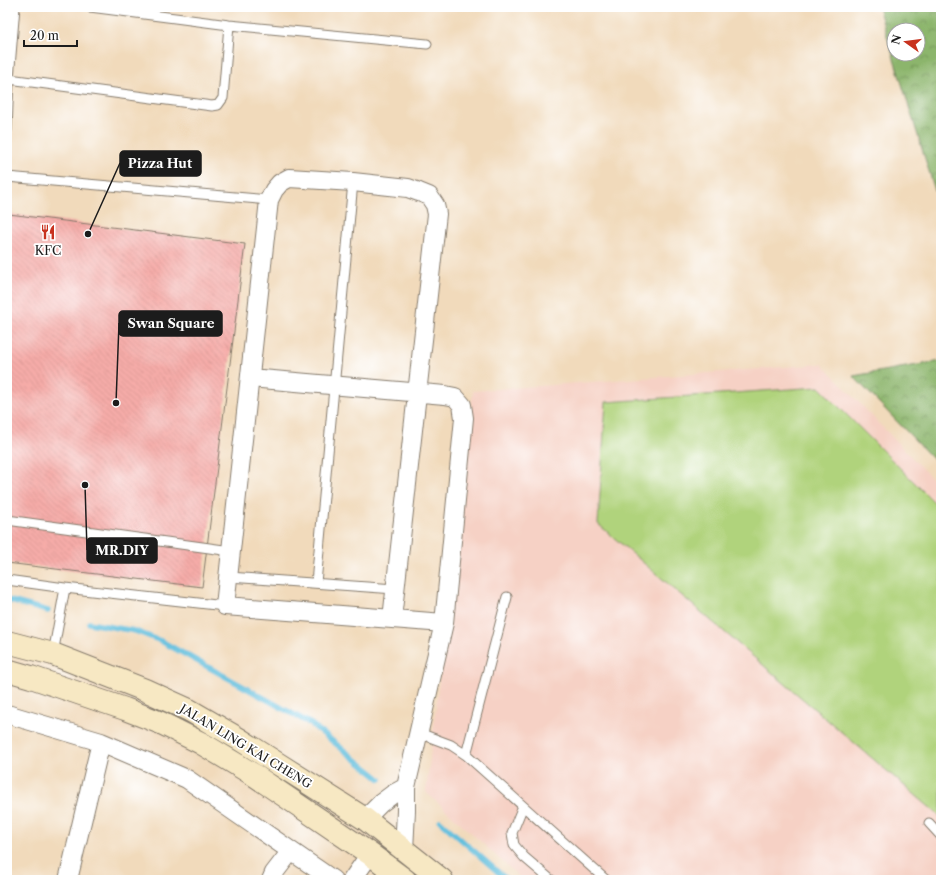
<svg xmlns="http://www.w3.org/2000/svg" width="948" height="887" viewBox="0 0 948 887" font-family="'Libre Caslon Text',serif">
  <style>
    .built { fill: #f6d1c5 }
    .green { fill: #b0d37c; stroke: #66784c }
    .forest { fill: url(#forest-crowns); stroke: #546844; fill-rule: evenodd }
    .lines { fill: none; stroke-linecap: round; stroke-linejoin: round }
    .stream { stroke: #5cbcdb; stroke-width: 5.5 }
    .building { fill: url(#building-back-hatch) }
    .lane-casing { stroke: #867b6c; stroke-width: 11 }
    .street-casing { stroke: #867b6c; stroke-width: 20 }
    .secondary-casing { stroke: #867b6c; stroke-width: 24 }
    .lane { stroke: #fff; stroke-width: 9 }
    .street { stroke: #fff; stroke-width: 18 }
    .secondary { stroke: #f7e8c3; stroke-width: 22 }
    .labels { text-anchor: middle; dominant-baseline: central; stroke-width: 3.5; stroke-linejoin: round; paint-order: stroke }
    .poi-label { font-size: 12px; fill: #1c1c1c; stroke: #fff }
    .street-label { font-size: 12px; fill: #1c1c1c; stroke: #fff }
    .leader { fill: none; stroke: #1c1c1c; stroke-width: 1.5 }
    .callout-dot { fill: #1c1c1c; stroke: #fff; stroke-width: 1.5 }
    .callout { fill: #1c1c1c; stroke: #1c1c1c; stroke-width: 1.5 }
    .callout-label { font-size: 13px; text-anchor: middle; font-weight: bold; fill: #fff }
  </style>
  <defs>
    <pattern id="forest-crowns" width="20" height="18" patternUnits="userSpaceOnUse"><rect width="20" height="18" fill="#8cb56c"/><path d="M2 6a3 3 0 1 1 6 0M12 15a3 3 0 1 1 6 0" fill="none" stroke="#729258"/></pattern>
    <pattern id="building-back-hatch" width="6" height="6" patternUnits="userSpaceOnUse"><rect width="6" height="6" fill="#f6aca8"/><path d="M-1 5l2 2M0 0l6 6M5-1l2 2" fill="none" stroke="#d29390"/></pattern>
  </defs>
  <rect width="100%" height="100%" fill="#fff"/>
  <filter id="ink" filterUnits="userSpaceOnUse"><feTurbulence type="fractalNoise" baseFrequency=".025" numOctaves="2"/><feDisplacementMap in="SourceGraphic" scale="8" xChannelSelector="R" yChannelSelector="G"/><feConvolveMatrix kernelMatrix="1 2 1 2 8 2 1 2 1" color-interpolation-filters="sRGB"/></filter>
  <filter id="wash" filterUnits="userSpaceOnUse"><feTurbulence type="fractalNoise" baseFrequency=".012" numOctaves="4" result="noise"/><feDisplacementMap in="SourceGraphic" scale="16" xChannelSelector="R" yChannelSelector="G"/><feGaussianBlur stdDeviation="0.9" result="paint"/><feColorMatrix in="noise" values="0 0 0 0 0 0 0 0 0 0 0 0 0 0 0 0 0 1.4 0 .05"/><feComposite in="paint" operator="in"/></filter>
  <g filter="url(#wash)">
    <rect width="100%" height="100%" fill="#f1dabb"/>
    <path class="built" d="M822,364l119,124v392h-418l-97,-88 47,-401z"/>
    <path class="green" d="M819,387l122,122v308l-343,-293 8,-122z"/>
    <path class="forest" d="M878,7h63v203zM894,30h24v24h-24z
      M941,361v106l-88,-91z"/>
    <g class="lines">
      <path class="stream" d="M7,600l41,11
        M89,623l46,8 26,10 150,83 69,55
        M440,821l67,59"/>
    </g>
    <g id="blocks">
      <path class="building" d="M9,214l236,30 -43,343 -195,-24v-336z"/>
    </g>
  </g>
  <g filter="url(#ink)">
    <use href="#blocks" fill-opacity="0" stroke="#867b6c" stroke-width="1"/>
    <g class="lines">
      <g class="lane-casing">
        <path id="lane" d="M90,7l139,18 198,19
          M9,79l203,27 6,-1 5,-7 6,-73
          M7,130l2,-51 6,-72
          M7,177l262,23
          M7,520l224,31
          M229,577l166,12
          M7,580l58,8 160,18
          M316,583l37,-401
          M53,654l12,-66
          M419,733l32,12 15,10 140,125
          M466,755l41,-158
          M523,806l-11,27 2,12 10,12 27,23
          M929,823l12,13"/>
      </g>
      <g class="street-casing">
        <path id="street" d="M250,378l195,17 10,2 7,8 2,13 -20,205 -38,164v24l-2,39
          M392,619l45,-405 -2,-9 -6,-9 -10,-4 -11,-4 -55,-6 -64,-4 -9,5 -6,7 -5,10 -44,406c73,6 146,12 219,17
          M7,714l94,28 86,37 146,101
          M365,819l16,-16 12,-9 13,-7
          M68,880l33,-138
          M271,880l3,-7 17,-22
          M352,880l18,-26"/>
      </g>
      <g class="secondary-casing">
        <path id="secondary" d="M7,642l46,12 92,36 44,20 50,29 126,80 77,61
          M7,670l24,7 94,32 36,14 40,20 53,32 116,79 35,26"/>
      </g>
      <use href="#lane" class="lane"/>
      <use href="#street" class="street"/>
      <use href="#secondary" class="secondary"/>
    </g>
  </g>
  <defs>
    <g id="restaurant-bare" transform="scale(1.2)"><path d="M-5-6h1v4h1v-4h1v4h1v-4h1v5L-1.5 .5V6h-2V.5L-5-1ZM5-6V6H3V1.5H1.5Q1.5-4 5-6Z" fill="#c8321e" stroke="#fff" stroke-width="2.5" paint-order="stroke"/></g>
  </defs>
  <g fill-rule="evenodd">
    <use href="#restaurant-bare" x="48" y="232"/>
  </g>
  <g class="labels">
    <g class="poi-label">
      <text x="48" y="250">KFC</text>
    </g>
    <g class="street-label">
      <text transform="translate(246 746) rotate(31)">JALAN LING KAI CHENG</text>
    </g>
  </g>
  <path class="leader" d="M88 234L120 163M116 403L119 323M85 485L87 550"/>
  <g class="callout-dot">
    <circle cx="88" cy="234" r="4"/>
    <circle cx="116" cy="403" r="4"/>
    <circle cx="85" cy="485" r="4"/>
  </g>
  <g class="callout">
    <rect x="120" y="151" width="81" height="25" rx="4"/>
    <rect x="119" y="311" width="103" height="25" rx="4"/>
    <rect x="87" y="538" width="70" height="25" rx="4"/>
  </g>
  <g class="callout-label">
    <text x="160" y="168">Pizza Hut</text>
    <text x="171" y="328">Swan Square</text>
    <text x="122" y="555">MR.DIY</text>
  </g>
  <rect width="948" height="887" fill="none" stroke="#fff" stroke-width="24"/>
  <g transform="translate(906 42) rotate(284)"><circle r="19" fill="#ffffff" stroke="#a4a4a4"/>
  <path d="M0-3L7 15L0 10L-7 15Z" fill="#c8321e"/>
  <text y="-6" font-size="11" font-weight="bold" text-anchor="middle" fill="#1c1c1c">N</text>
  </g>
  <path d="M24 40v6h53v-6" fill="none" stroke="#1c1c1c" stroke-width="2"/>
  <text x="30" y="40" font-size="12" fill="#1c1c1c" stroke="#ffffff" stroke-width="3" paint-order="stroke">20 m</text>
</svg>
